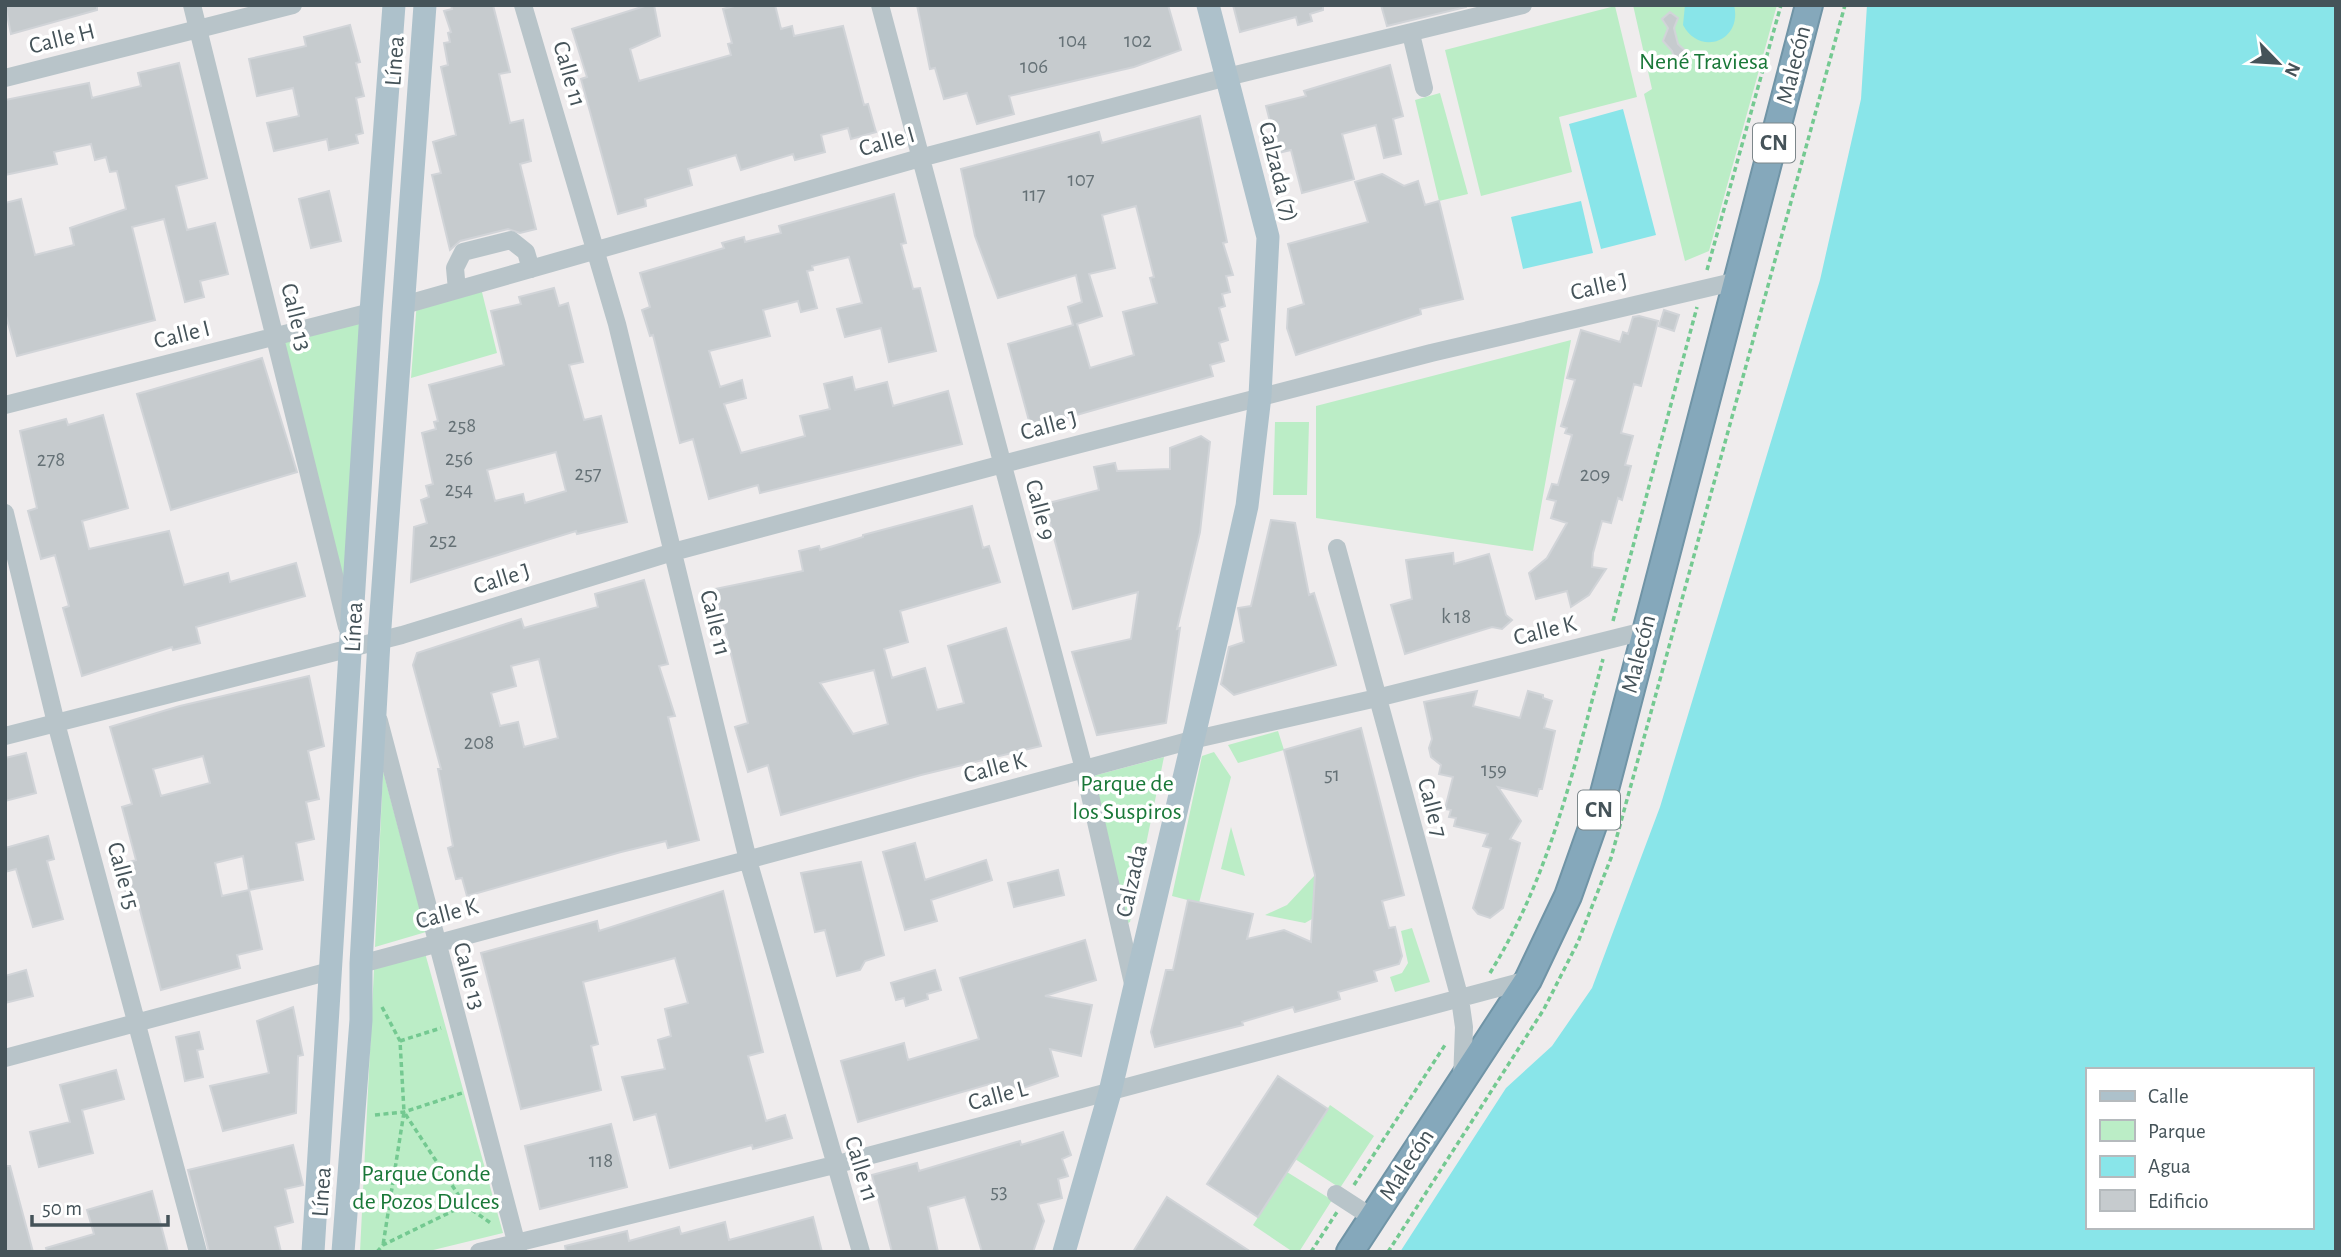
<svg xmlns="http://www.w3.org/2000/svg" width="2341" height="1257" viewBox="0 0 2341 1257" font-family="'Alegreya Sans',sans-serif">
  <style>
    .green { fill: #bbedc6 }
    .water { fill: #89e5e9; fill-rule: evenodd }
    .building { fill: #c6cbce; stroke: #d1d4d8; stroke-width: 2; fill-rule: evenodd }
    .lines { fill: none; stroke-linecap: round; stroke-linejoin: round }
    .highway-casing { stroke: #7094a6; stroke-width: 30 }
    .path { stroke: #74c991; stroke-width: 3.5; stroke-dasharray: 5 3.5; stroke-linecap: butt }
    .minor { stroke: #b8c4c9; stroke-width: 18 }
    .major { stroke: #adc1cb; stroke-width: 23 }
    .highway { stroke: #85a8bb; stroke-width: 26 }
    .labels { text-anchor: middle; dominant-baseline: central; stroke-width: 7; stroke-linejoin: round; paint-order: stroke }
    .number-label { font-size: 21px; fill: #657176 }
    .shield { fill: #fff; stroke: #7d878b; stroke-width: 2 }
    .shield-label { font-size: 23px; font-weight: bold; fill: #455359 }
    .street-label { font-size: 24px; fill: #455359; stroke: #fff }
    .park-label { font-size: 24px; fill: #197838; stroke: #fff }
  </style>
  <rect width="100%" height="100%" fill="#efeced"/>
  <path class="green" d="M1633,5h144l-68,246 -24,10 -41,-167 8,-5z
    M1615,6l22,91 -78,20 13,55 -91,24 -36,-146z
    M1440,93l28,101 -29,7 -24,-101z
    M480,284l17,69 -86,25 6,-77z
    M371,312l-20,329 -76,-305z
    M1571,340l-38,211 -217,-33v-112z
    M1275,422h34l-2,73h-34z
    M1278,731l6,19 -46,13 -10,-18z
    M1214,752l17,25 -32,126 -27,-7 30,-140z
    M1164,757l-34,165 -4,2 -33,-148z
    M383,771l43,161 -51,15z
    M1231,827l14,49 -24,-7z
    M1315,875l-3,44 -7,4 -40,-8 22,-10z
    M1412,928l18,54 -35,10 -5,-15 12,-4 6,-10 -7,-32z
    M425,953l78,280 -78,19h-65l14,-283z
    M1330,1105l44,31 -34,52 -45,-29z
    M1287,1172l45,28 -33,52h-6l-40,-27z"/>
  <path class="water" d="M1685,5h49c9,36 -34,52 -51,20z
    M1867,5h469v1247h-936l106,-164 46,-42 40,-58 68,-181 160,-527 41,-181zM2087,1070h224v157h-224z
    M1623,109l33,126 -55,14 -32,-125z
    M1581,201l12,52 -70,16 -12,-52z"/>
  <path class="building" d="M5,5h92v5l-86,24z
    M451,5h42l17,67 -11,2 11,49 13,-3 8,41 -11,3 16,65 -16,4 -12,-4 -48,12 -10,9 -18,-75 9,-2 -8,-31 23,-7 -15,-68 7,-2 -4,-22 6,-1 -2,-9 3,-1 -7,-21 8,-2z
    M648,5h6l6,31 -30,13 9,32 92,-26 -3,-11 4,-1 -9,-34 15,-4h37l6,24 11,-3 2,10 49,-10 21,79 4,-1 8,28 -25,7 -3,-11 -27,7 4,17 -30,8 -2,-6 -52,16 -5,-15 -48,14 4,16 -47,14 1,7 -28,8 -37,-135 6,-2 -15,-48z
    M917,5h251l13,45 -47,17 -125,29 5,18 -37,10 -10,-31 -23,6 -9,-31 -5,1z
    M1233,5h90v5l-13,4 2,7 -14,4 -2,-8 -56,15z
    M1381,5h85v2l-79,19z
    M1670,12l8,6 -4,10 4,16 10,9 -3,9 -10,-1 -3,-10 -9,-10 5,-13 -6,-9z
    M350,25l10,37 -4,1 8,33 -8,2 7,35 -7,2 2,8 -29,7 -2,-11 -53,12 -7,-28 32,-7 -6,-28 -36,8 -8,-37 57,-13 -2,-9z
    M179,63l28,115 -31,8 11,44 28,-7 13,51 -28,7 4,16 -19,5 -21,-83 -32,8 23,93 -138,36 -12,-44v-109l16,-4 14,56 39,-10 -4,-17 56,-19 -9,-38 -7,1 -4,-15 -11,3 -4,-16 -37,8 3,12 -52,11v-75l84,-17 3,15 49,-12 -3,-13z
    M1390,65l13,51 -10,3 8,35 -17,4 -8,-33 -34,9 12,45 -52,14 -11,-43 -13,3 -12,-47 40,-10 -2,-5z
    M1200,116l27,126 -4,1 10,32 -7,1 4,16 -8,2 3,12 -6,2 9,32 -9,3 5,18 -14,4 3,11 -182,52 -23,-84 65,-19 -5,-18 14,-5 -6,-27 -78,23 -23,-62 -14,-67 138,-37 3,11zM1136,206l18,71 -4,1 7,25 -34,9 11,43 -44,13 -13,-44 25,-8 -13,-42 26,-6 -13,-53z
    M1382,174l22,12 14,-5 7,24 14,-4 24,98 -43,10 1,5 -125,41 -9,-27 1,-19 16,-5 -16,-60 80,-22 -13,-40z
    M329,191l12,50 -30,7 -12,-49z
    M894,194l12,49 -5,1 12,45 7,-1 16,63 -47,11 -8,-34 -36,9 -8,-28 25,-6 -13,-46 -37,9 1,4 -6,1 10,37 -16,4 -3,-11 -35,9 7,26 -61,15 11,36 22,-7 4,18 -22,6 17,49 64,-17 -5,-20 30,-7 -6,-25 28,-7 3,13 32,-8 6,24 55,-15 14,53 -202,49 -2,-8 -49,14 -16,-60 -13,4 -27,-108 -3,1 -8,-26 8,-3 -10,-34 84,-25 -2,-5 22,-6 1,5 36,-9 -2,-7z
    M554,288l5,18 9,-3 15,59 -14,3 15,55 17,-4 26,106 -50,12 -1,-3 -165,51 3,-55 13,-4 -6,-23 8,-3 -3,-11 7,-2 -11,-51 14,-4 -2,-7 4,-1 -9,-36 75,-20 -13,-54 30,-7 -2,-7zM556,452l10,39 -41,12 -2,-9 -28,7 -8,-31z
    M1664,310l15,5 -5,16 -15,-5z
    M1639,316l19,5 -17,65 -7,-2 -13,49 12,3 -8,29 6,1 -9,34 -4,-2 -7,25 -9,-2 -9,32 -1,14 14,2 -17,26 -18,12 -4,-16 -31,8 -7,-26 18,-15 20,-35 -16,-5 5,-17 -9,-2 5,-15 6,1 14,-50 -7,-2 2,-5 -6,-2 14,-46 -8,-2 14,-48 39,12 3,-10 5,2 5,-17z
    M262,358l35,114 -126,38 -34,-116z
    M103,415l25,93 -46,13 7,28 80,-18 15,54 44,-12 2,9 66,-19 9,33 -109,31 4,16 -27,7 -1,-3 -90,29 -19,-68 6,-2 -14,-51 -14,4 -13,-48 9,-3 -17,-77 46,-12 2,6z
    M1201,436l9,6 -10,90 -23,97 3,-1 -14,95 -69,12 -25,-83 59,-13 7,-47 -65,17 -28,-105 54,-14 -5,-23 21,-4 2,8 53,-2v-21z
    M972,506l11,42 6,-2 11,36 -100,29 8,31 -24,7 8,29 33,-10 12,42 27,-7 -16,-57 58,-18 35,118 -120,29 -140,40 -13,-50 -20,7 -13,-45 13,-4 -33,-134 88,-18 -4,-20 20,-5 1,4 43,-13v-2zM874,670l14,54 -35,10 -33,-51z
    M1271,520l24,3 14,72 5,-2 22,72 -102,30 -13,-11 8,-37 15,-5 -6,-34 13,-2z
    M1453,553l1,11 35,-10 17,61 6,5 -10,9 -10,-2 -87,27 -14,-49 21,-6 -6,-39z
    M644,580l24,84 -9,2 16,50 -7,1 31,123 -31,8 -2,-7 -45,11 -154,44 -5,-18 -6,1 -8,-31 5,-2 -15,-77h3l-28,-104 4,-12 104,-34 3,9 74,-21 -3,-13zM539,659l19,79 -34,9 -6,-25 -18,4 -9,-33 25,-7 -5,-20z
    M309,676l15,70 -16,5 11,48 -13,3 8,37 -18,4 7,37 -54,10 13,59 -25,6 3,13 -79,22 -26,-99 -9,2 -7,-28 17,-5 -14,-53 10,-3 -22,-77 70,-21zM203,756l7,27 -49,13 -8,-27zM243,856l6,34 -27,6 -7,-33z
    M1477,691l-4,15 47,12 8,-27 15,4v3l9,3 -8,27 11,3 -13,58h-3l-2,7 -39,-9 23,34 -11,18 10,4 -17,65 -13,10 -12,-4 -5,-6 18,-60 -8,-2 5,-12 -34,-8 2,-8 -7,-1 2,-7 -6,-1 8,-32 -14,-3 2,-9 -10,-8 -2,-9 3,-9 -8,-37z
    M1361,728l43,167 -22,6 7,27 6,-1 7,29 -3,8 -25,7 3,10 -39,11 2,7 -45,13 -2,-5 -51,15 1,3 -88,22 -4,-15 15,-62h7l15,-70 65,14 -6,25 37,-9 27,12 4,-67 -31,-125z
    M26,753l10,40 -31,8v-43z
    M48,836l6,23 -7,2 16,58 -30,8 -17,-58 -11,3v-24z
    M915,843l10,37 61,-20 6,20 -61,20 6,21 -32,9 -22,-78z
    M861,862l23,93 -19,6 -5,9 -23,6 -12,-46 -10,2 -14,-59z
    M1058,870l6,25 -50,12 -6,-24z
    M723,891l40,161 -15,4 18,65 19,-6 7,23 -39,11 -1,-4 -82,23 -14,-54 -22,6 -12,-43 43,-8 -7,-29 13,-4 -6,-27 23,-6 -13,-45 -92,24 15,62 -7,2 10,44 -80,19 -40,-156 116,-32 2,10z
    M1085,940l11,40 -51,16 47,9 -11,51 -31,-7 8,27 -61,21 -4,-14 -135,39 -17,-61 63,-18 4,17 71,-21 -19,-61z
    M26,970l7,26 -28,7v-27z
    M935,970l6,20 -14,4 1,5 -22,7 -2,-8 -8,2 -5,-17z
    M293,1007l10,48 -5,1 -2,57 -73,18 -13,-45 59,-13 -12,-52z
    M199,1032l4,17 -6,1 6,27 -18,4 -9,-44z
    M116,1070l8,29 -42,11 11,43 -54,14 -9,-35 40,-10 -10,-37z
    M1278,1076l50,33 -70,108 -51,-33z
    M611,1124l16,63 -87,22 -15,-63z
    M1063,1132l8,23 -9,4 6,17 -10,3 4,19 -24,6 6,17 -11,31h-51l-17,-55 -37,10 10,45h-46l-20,-77 45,-12 2,8 101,-30 1,4z
    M293,1145l10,40 -18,4 8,33 -18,5 6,25h-72l-21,-82z
    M5,1166h5l23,86h-28z
    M152,1191l16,61h-121l-1,-4 48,-14 -7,-24z
    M1167,1197l84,55h-118z
    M813,1217l9,35h-256l-1,-6 62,-15 2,10 50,-14 2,7 44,-12 4,18z"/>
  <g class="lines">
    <g class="highway-casing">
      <path id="highway" d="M1350,1252l178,-272 40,-84 35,-99 206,-792"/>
    </g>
    <path class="path" d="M1707,270l74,-265
      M1613,621l84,-314
      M1490,973c60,-97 84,-205 113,-314
      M382,1007l18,34 4,71
      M400,1041l41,-13
      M375,1115l29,-3 58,-19
      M1354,1185l91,-140
      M465,1205l27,19
      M377,1252l6,-7 82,-40 -61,-93 -21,133
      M1311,1252l26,-40
      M1388,1252l156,-243 34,-67 33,-84 234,-853"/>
    <path class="minor" d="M192,5l155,622
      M523,5l94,319 131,536 113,392
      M880,5l204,764 50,219
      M1411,34l13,54
      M5,78l288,-73
      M457,290l-2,-22 8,-16 48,-12 15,12 5,17
      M404,305l516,-147 307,-81 296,-72
      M5,405l366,-93
      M5,513l51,210 142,529
      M1337,548l123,451 4,28 -2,54
      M379,721l139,528
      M5,736l397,-101 271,-83 330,-88 428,-111 306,-72
      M361,964l831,-224 185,-42 267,-67
      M5,1058l325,-87
      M1336,1194l37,24
      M479,1252l355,-87 694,-185"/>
    <path class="major" d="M313,1252l58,-940 23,-307
      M343,1252l18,-232v-56l18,-323 46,-636
      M1064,1252l46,-160 111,-471 26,-115 13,-110 8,-159 -60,-232"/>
    <use href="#highway" class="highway"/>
  </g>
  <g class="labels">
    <g class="number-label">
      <text x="1073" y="40">104</text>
      <text x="1138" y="40">102</text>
      <text x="1034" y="66">106</text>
      <text x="1081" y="179">107</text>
      <text x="1034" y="194">117</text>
      <text x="462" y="425">258</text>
      <text x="459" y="458">256</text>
      <text x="51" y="459">278</text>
      <text x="588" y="473">257</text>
      <text x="1595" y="474">209</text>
      <text x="459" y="489">254</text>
      <text x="443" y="540">252</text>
      <text x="1456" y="616">k 18</text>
      <text x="479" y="742">208</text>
      <text x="1494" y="769">159</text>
      <text x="1332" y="774">51</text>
      <text x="601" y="1160">118</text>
      <text x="999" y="1191">53</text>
    </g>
    <g class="shield">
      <rect x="1753" y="123.5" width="42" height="39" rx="5"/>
      <rect x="1578" y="790.5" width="42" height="39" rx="5"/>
    </g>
    <g class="shield-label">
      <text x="1774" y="143">CN</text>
      <text x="1599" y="810">CN</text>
    </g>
    <g class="street-label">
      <text transform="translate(62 39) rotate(-14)">Calle H</text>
      <text transform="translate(395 61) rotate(-86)">Línea</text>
      <text transform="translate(1794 65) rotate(-76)">Malecón</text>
      <text transform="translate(569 74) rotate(74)">Calle 11</text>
      <text transform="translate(887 142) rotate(-16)">Calle I</text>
      <text transform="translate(1278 172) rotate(76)">Calzada (7)</text>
      <text transform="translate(1599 287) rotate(-13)">Calle J</text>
      <text transform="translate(296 317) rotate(76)">Calle 13</text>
      <text transform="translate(182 335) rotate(-14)">Calle I</text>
      <text transform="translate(1049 426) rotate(-15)">Calle J</text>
      <text transform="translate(1040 510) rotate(75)">Calle 9</text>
      <text transform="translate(502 579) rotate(-17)">Calle J</text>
      <text transform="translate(715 623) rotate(76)">Calle 11</text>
      <text transform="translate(354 627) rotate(-87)">Línea</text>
      <text transform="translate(1545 631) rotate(-14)">Calle K</text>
      <text transform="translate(1639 654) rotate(-76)">Malecón</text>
      <text transform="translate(995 768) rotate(-15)">Calle K</text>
      <text transform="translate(1432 808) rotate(75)">Calle 7</text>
      <text transform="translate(123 876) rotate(75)">Calle 15</text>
      <text transform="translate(1132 881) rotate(-77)">Calzada</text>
      <text transform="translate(447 914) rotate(-15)">Calle K</text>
      <text transform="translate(469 976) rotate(75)">Calle 13</text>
      <text transform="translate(998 1096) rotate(-15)">Calle L</text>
      <text transform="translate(1407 1165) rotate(-57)">Malecón</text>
      <text transform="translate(861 1169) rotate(73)">Calle 11</text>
      <text transform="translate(322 1192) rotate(-86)">Línea</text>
    </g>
    <g class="park-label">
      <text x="1704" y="62">Nené Traviesa</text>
      <text x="1127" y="784">Parque de<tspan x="1127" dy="28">los Suspiros</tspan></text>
      <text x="426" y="1174">Parque Conde<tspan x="426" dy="28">de Pozos Dulces</tspan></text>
    </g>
  </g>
  <rect width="2341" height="1257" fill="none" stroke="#455359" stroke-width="14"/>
  <rect x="2086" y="1068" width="228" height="161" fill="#ffffff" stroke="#b5babd" stroke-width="2"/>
  <rect x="2100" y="1091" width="35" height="10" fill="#adc1cb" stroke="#b5babd" stroke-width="2"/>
  <text x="2148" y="1103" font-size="21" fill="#455359">Calle</text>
  <rect x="2100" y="1120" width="35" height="21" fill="#bbedc6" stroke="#b5babd" stroke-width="2"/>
  <text x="2148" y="1138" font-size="21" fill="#455359">Parque</text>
  <rect x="2100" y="1156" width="35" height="21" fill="#89e5e9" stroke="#b5babd" stroke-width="2"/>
  <text x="2148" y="1173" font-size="21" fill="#455359">Agua</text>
  <rect x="2100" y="1190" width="35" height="21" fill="#c6cbce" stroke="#b5babd" stroke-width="2"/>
  <text x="2148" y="1208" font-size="21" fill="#455359">Edificio</text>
  <g transform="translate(2278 63) rotate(115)" stroke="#ffffff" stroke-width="5" paint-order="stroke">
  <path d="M0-5L12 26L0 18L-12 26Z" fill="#455359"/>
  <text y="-10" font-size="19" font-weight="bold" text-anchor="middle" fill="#455359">N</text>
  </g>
  <path d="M32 1215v10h136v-10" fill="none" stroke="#455359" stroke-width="3.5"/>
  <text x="42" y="1215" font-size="21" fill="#455359" stroke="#ffffff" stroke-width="5" paint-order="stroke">50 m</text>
</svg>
